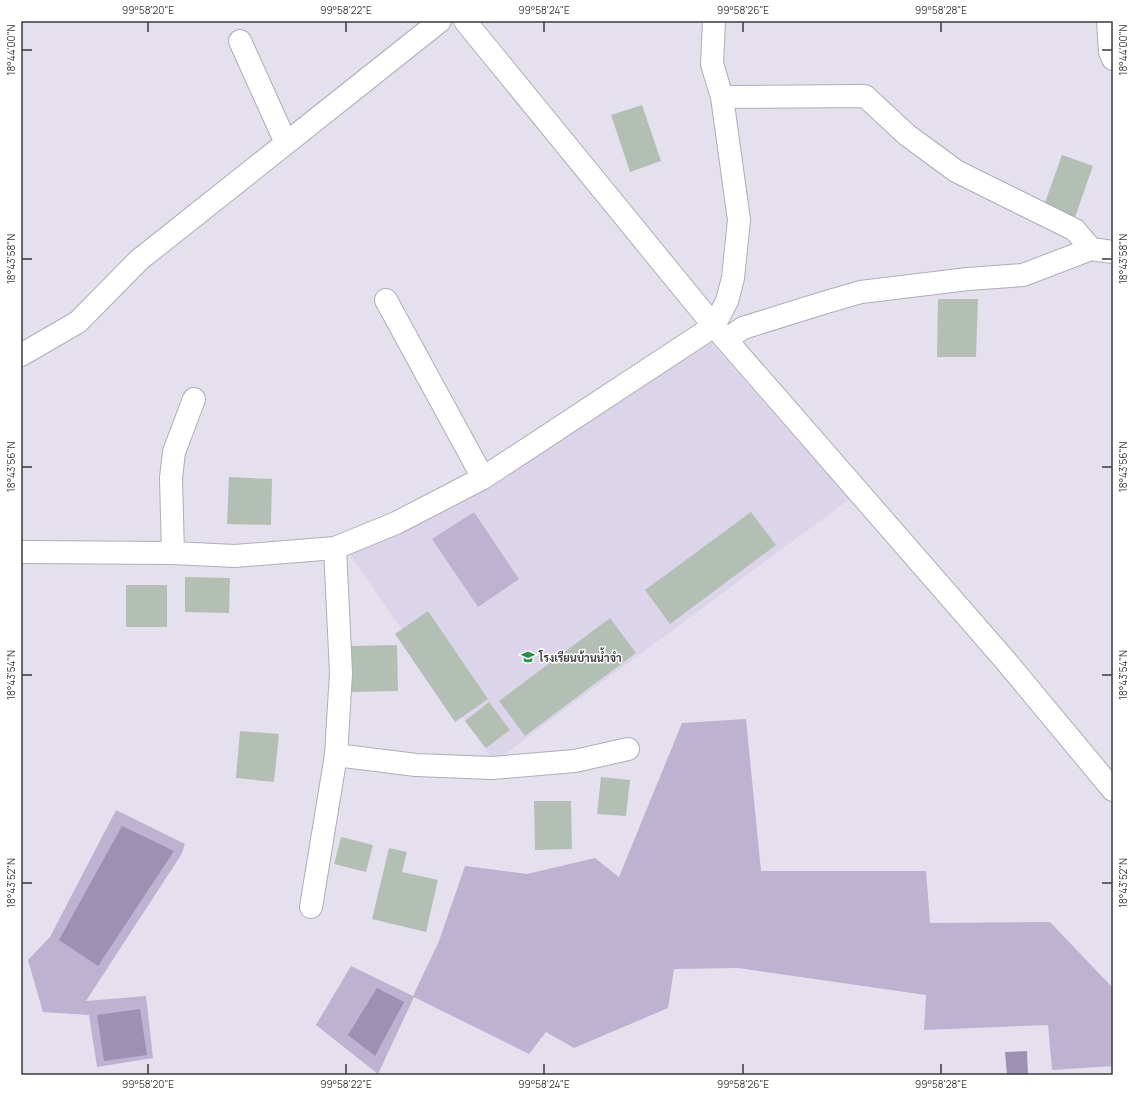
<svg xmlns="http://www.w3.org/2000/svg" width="1134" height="1096" viewBox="0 0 1134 1096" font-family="Manrope,Sarabun,sans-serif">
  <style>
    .built { fill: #dcd5ea }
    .green { fill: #bdb2d0 }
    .water { fill: #9c90b3 }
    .building { fill: #b3bfb4 }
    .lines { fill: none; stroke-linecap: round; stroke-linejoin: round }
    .minor-casing { stroke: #b0acb9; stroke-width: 24 }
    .minor { stroke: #fff; stroke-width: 22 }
    .ticks { fill: none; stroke: #3b393e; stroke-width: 1.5 }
    .labels { text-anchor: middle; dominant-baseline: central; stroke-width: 3; stroke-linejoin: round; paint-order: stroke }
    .poi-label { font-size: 11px; font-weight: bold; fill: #3b393e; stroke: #fff; text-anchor: start }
    .neatline { fill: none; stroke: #3b393e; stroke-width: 1.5 }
    .ticks-label { font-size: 10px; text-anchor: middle; fill: #3b393e }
  </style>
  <rect width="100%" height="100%" fill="#e5e0ee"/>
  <path class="built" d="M711,343l139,156 -356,263 -146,-210 95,-40z"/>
  <path class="green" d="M474,512l45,67 -41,28 -46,-68z
    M746,719l15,152h165l4,52 120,-1 63,66v78l-61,4 -4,-45 -124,5 2,-35 -188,-27 -64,1 -6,39 -94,40 -28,-16 -17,22 -115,-57 -36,77 -62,-49 35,-59 62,30 26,-55 26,-75 62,8 68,-16 24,19 63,-154z
    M116,810l69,34 -4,11 -95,146 60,-5 7,62 -56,9 -8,-52 -46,-3 -15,-52 22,-23z"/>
  <path class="water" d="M122,826l52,25 -76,115 -39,-26z
    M377,988l27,14 -29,54 -27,-21z
    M140,1009l7,46 -43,6 -7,-46z
    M1027,1051l1,24h-21l-2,-23z"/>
  <path class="building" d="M642,105l19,56 -31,11 -19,-57z
    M1062,155l31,11 -19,54 -31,-12z
    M938,299h40l-2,58h-39z
    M229,477l43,2 -1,46 -44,-1z
    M751,512l25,33 -106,79 -25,-34z
    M185,577l45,1 -1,35 -44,-1z
    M126,585h41v42h-41z
    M428,611l60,88 -33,23 -60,-88z
    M610,618l26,35 -111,83 -26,-35z
    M397,645l1,46 -46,1 -1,-46z
    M489,702l21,28 -24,18 -21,-27z
    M240,731l39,3 -5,48 -38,-4z
    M601,777l29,3 -4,36 -29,-2z
    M534,801h37l1,48 -37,1z
    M341,837l32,8 -7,27 -32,-8z
    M389,848l18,4 -5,20 36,8 -12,52 -54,-13z"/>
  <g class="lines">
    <g class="minor-casing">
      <path id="minor" d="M465,21l249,305 291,334 108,130
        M1108,21l2,31 3,7
        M240,41l46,102
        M722,97l143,-1 42,39 49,36 119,59 16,19
        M386,300l97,178
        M726,340l17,-12 80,-25 38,-11 107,-13 55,-4 68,-26 22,3
        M21,355l57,-33 61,-62 301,-239
        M21,552l152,1 62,3 100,-8 61,-25 87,-45 231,-152 13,-25 6,-23 6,-58 -17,-123 -10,-33 2,-43
        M173,553l-2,-75 3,-26 20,-53
        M336,755l80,10 76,3 83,-7 53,-12
        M311,907l25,-152 5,-82 -6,-125"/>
    </g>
    <use href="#minor" class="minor"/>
  </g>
  <path class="ticks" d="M148,22v10M346,22v10M544,22v10M743,22v10M941,22v10M22,50h10M1102,50h10M22,259h10M1102,259h10M22,467h10M1102,467h10M22,675h10M1102,675h10M22,883h10M1102,883h10M148,1064v10M346,1064v10M544,1064v10M743,1064v10M941,1064v10"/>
  <defs>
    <g id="school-bare" transform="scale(1.08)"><path d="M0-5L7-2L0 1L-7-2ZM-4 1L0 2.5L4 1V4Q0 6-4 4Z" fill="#298f45" stroke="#fff" stroke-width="2.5" paint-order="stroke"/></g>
  </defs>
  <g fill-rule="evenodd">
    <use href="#school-bare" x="528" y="657"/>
  </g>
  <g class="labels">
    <g class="poi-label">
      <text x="539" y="657">โรงเรียนบ้านน้ำจำ</text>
    </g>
  </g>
  <rect width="1134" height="1096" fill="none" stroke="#ffffff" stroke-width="44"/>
  <rect x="22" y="22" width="1090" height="1052" class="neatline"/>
  <g class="ticks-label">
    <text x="148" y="14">99°58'20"E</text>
    <text x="346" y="14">99°58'22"E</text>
    <text x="544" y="14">99°58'24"E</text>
    <text x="743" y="14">99°58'26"E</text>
    <text x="941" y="14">99°58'28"E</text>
    <text transform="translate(11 50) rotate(-90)" y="4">18°44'00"N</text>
    <text transform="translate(1123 50) rotate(-90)" y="4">18°44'00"N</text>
    <text transform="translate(11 259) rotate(-90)" y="4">18°43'58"N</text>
    <text transform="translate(1123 259) rotate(-90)" y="4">18°43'58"N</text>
    <text transform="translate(11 467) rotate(-90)" y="4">18°43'56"N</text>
    <text transform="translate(1123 467) rotate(-90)" y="4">18°43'56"N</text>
    <text transform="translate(11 675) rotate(-90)" y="4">18°43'54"N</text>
    <text transform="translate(1123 675) rotate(-90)" y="4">18°43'54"N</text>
    <text transform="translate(11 883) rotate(-90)" y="4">18°43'52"N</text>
    <text transform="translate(1123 883) rotate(-90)" y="4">18°43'52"N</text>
    <text x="148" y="1088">99°58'20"E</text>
    <text x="346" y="1088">99°58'22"E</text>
    <text x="544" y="1088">99°58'24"E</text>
    <text x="743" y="1088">99°58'26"E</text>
    <text x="941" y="1088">99°58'28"E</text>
  </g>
</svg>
